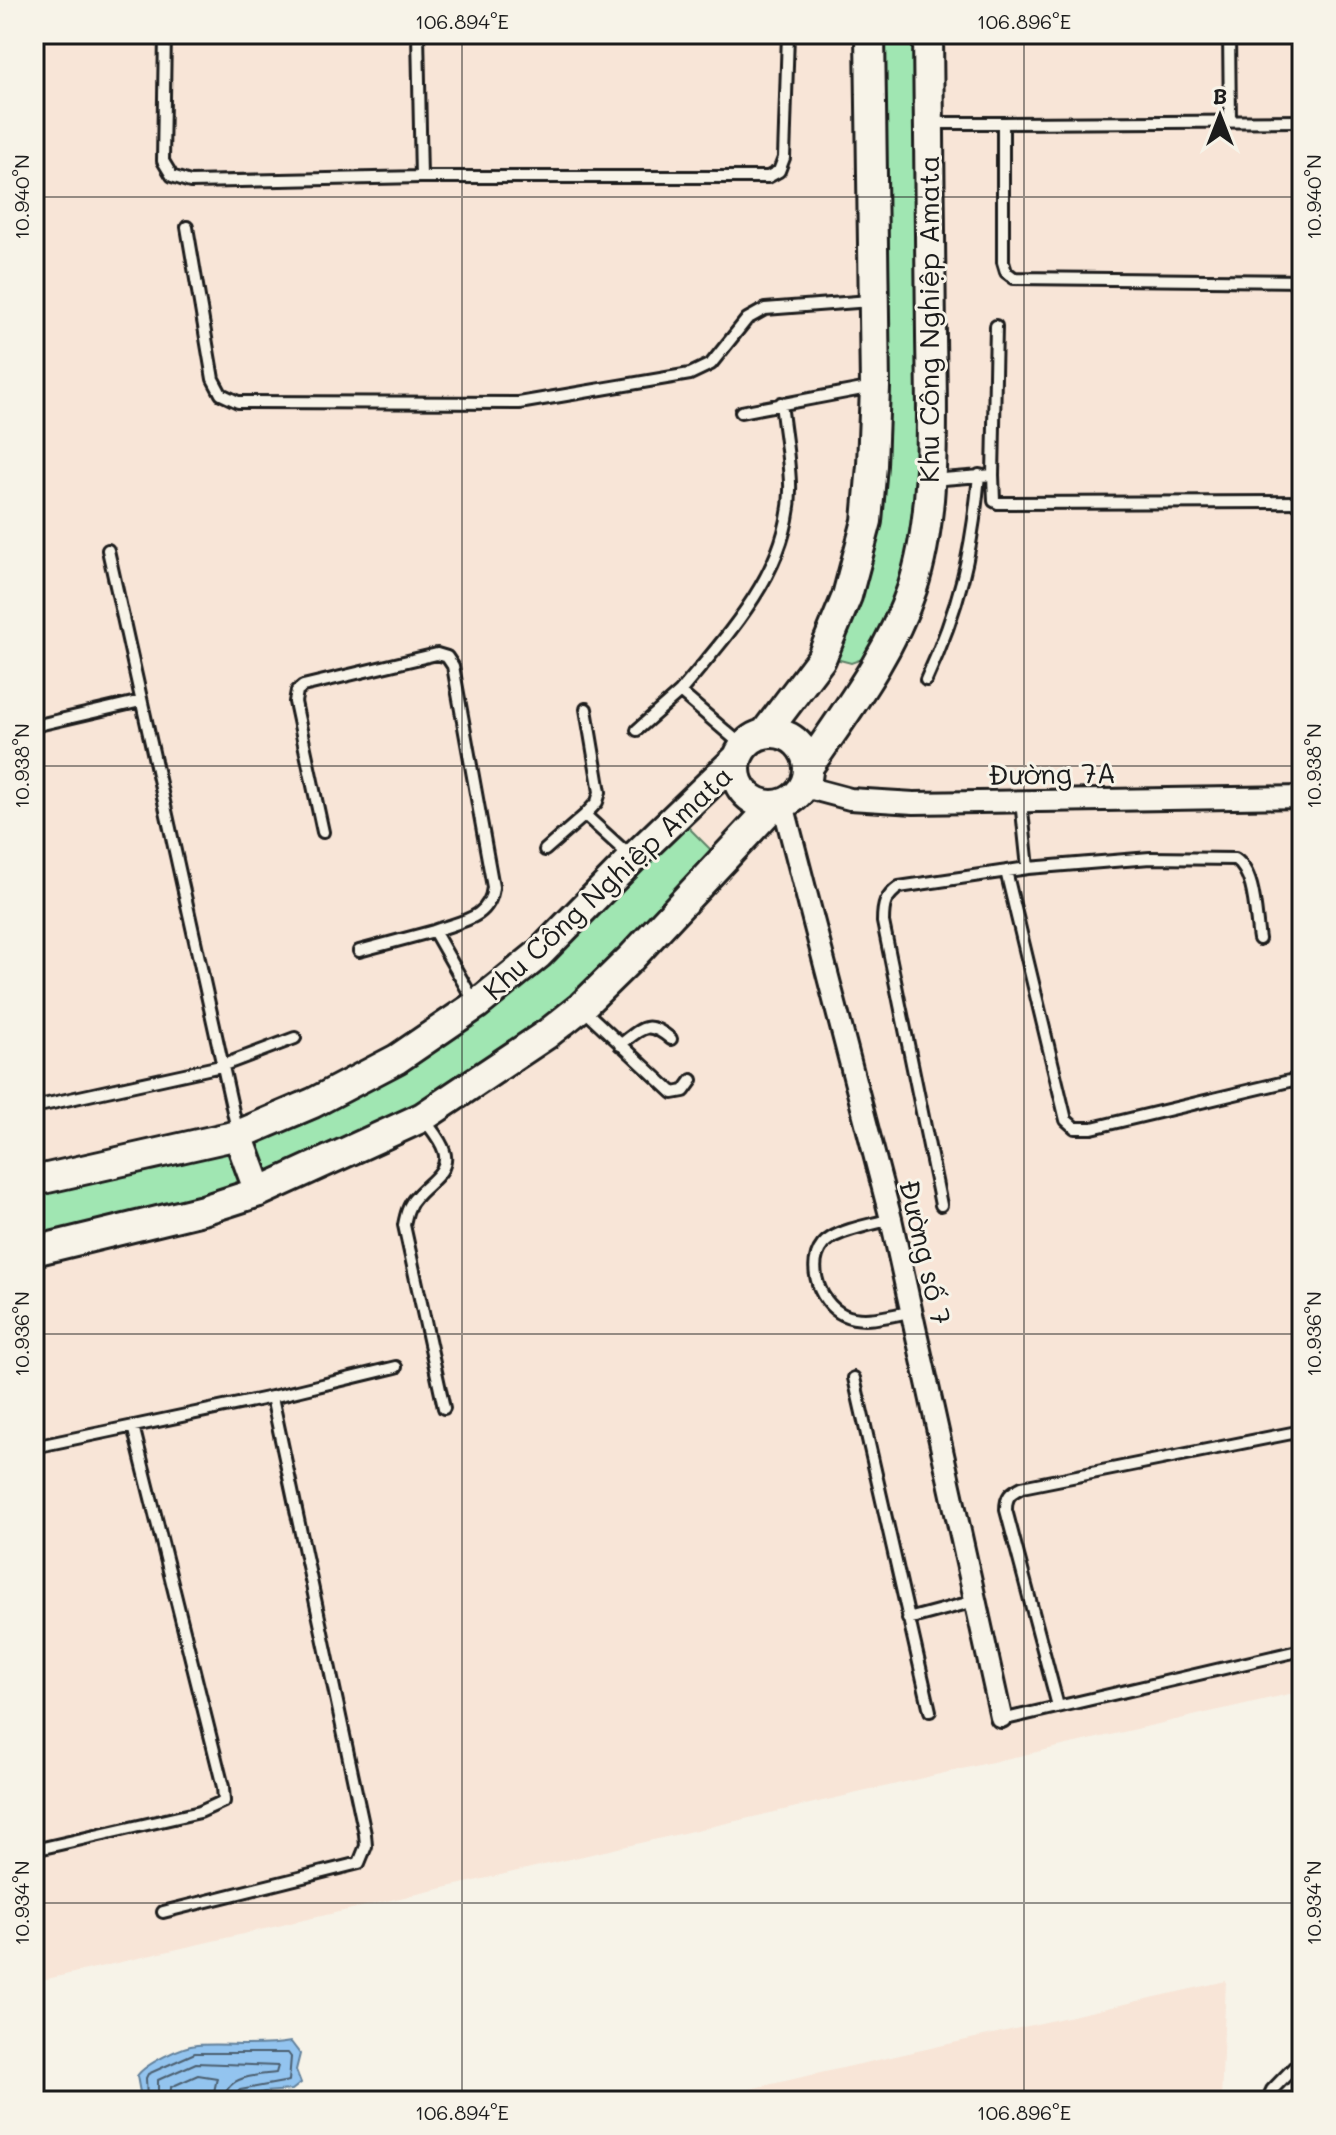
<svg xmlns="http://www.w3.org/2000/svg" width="1336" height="2135" viewBox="0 0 1336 2135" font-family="Mali,sans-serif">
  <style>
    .built { fill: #f8e5d7 }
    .green { fill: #a0e6b2; stroke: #5e8167; stroke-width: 2 }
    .water { fill: #93c4ef; stroke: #63819b; stroke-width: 2 }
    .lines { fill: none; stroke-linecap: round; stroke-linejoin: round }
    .shore { stroke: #4c5f70; stroke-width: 2 }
    .lane-casing { stroke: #1c1c1c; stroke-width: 16 }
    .street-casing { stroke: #1c1c1c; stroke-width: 26 }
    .secondary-casing { stroke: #1c1c1c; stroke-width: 34 }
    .lane { stroke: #f7f3e8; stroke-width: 10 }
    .street { stroke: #f7f3e8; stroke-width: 20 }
    .secondary { stroke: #f7f3e8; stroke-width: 28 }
    .ticks { fill: none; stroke: #1c1c1c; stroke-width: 2; stroke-opacity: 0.45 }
    .labels { text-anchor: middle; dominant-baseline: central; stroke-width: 6; stroke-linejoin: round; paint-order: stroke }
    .street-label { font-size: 28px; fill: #1c1c1c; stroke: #f7f3e8 }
    .neatline { fill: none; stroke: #1c1c1c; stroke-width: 3 }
    .ticks-label { font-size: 20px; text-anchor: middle; fill: #1c1c1c }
  </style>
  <rect width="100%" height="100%" fill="#f7f3e8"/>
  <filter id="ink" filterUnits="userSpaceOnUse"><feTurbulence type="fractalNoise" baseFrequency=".0125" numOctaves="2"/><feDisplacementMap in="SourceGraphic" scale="16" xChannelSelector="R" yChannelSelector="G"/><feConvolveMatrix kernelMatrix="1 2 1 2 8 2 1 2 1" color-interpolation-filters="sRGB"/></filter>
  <g filter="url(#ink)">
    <path class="built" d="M34,34h1268v1657l-1268,291z
      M1226,1981l-5,120h-524z"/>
    <path class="green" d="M880,34h39l1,445 -17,105 -35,73 -17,6 -15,-4 21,-62z
      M684,823l32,32 -143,145 -155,109 -157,72 -14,-39 157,-76z
      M236,1145l14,40 -216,55v-49z"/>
    <path class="water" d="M291,2042l9,12 -4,16 5,13 -9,7 -28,2 -38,9h-96l11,-3 -4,-22c8,-12 45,-30 60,-31 32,-2 62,3 94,-3z"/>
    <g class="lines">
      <path class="shore" d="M147,2101l-1,-23 2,-4 47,-21h93l3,4 -2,24 -49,9 -5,4 -1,7
        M158,2101v-21l38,-17 82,3 -2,7c-21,3 -50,2 -52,28
        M170,2101l1,-14 27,-12 19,3 -5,23"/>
      <g class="lane-casing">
        <path id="lane" d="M165,34l-2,127 9,15 18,6 231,-5h347l11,-6 5,-13 4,-124
          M418,34l3,143
          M1229,34l1,87
          M931,123h72v139l3,10 8,6 288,3
          M1003,123l299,-2
          M187,227l26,152 8,15 17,8 281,1 171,-29 21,-10 36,-45 18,-10 105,-8
          M741,412l132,-25
          M993,475l1,26 4,2 304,-1
          M931,480l62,-5 3,-149
          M108,550l130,584
          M926,680c33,-72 46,-126 53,-205
          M34,726l107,-25
          M637,730l43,-38
          M744,747l-64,-55c49,-59 113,-126 110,-209 -1,-26 -6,-53 -9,-80
          M585,815l12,-13 3,-10 -14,-83
          M323,832l-28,-130 2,-11 6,-5 134,-32 10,3 6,9 40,221c-3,32 -32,34 -59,44l41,72
          M545,850l40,-35 46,42
          M1028,868l122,-10 85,1c21,14 20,57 24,80
          M1006,871l60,249 9,8h17l210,-50
          M359,951l75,-20
          M582,1008l91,85 11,-2 8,-11
          M620,1045c22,-17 27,-26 51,-6
          M34,1107l187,-41 74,-28
          M424,1119c7,10 17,21 20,32 7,21 -17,32 -28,46 -8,8 -10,18 -12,28l40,183
          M941,1205l-58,-283c0,-17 2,-25 16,-35l129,-19 -7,-67
          M891,1219c-20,6 -43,9 -60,19 -29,17 -14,65 13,77 20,9 46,0 67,-3
          M854,1378l76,333
          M272,1397l124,-30
          M34,1447l238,-50 93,437 1,12 -7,17 -196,49
          M908,1619l67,-18
          M1058,1706l-52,-196c0,-14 4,-17 16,-23l280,-56
          M1001,1717l9,1 292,-68
          M34,1850l166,-38 24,-11 -1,-14 -90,-361
          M1267,2101l5,-11 30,-31"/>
      </g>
      <g class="street-casing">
        <path id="street" d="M805,787l45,12 64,4 388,-6
          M783,804l108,415 110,498"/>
      </g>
      <g class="secondary-casing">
        <path id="secondary" d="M736 769a36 36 0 1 1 72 0a36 36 0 1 1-72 0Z
          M765,733l56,-74 26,-63 20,-75 5,-56 3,-78 -5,-353
          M809,766c38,-56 81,-112 103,-177 25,-76 20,-173 19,-253 -1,-100 -2,-201 -3,-302
          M238,1135l21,57
          M34,1181l204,-46 75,-32 84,-44 79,-54 63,-51 94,-96 105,-101
          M34,1251l169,-41 56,-18 164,-75 124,-83 34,-27 50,-49 142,-152"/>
      </g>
      <use href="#lane" class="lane"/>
      <use href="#street" class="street"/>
      <use href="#secondary" class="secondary"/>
    </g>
  </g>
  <path class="ticks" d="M462,34v2067M1024,34v2067M34,197h1268M34,766h1268M34,1334h1268M34,1903h1268"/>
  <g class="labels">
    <g class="street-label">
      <text transform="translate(928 319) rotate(-90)">Khu Công Nghiệp Amata</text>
      <text transform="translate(1052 773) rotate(-1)">Đường 7A</text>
      <text transform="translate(607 882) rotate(-43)">Khu Công Nghiệp Amata</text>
      <text transform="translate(926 1252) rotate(77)">Đường số 7</text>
    </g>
  </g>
  <rect width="1336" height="2135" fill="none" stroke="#f7f3e8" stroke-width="88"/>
  <g transform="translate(1220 116)" stroke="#f7f3e8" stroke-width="6" paint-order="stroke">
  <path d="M0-6L14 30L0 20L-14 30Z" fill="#1c1c1c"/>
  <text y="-12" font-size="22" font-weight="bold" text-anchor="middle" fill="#1c1c1c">B</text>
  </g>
  <rect x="44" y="44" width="1248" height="2047" class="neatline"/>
  <g class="ticks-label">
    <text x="462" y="29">106.894°E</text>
    <text x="1024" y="29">106.896°E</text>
    <text transform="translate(22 197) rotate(-90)" y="7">10.940°N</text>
    <text transform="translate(1314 197) rotate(-90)" y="7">10.940°N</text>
    <text transform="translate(22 766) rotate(-90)" y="7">10.938°N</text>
    <text transform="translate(1314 766) rotate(-90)" y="7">10.938°N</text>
    <text transform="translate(22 1334) rotate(-90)" y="7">10.936°N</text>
    <text transform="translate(1314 1334) rotate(-90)" y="7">10.936°N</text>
    <text transform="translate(22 1903) rotate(-90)" y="7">10.934°N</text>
    <text transform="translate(1314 1903) rotate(-90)" y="7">10.934°N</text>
    <text x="462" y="2120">106.894°E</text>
    <text x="1024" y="2120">106.896°E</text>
  </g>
</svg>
